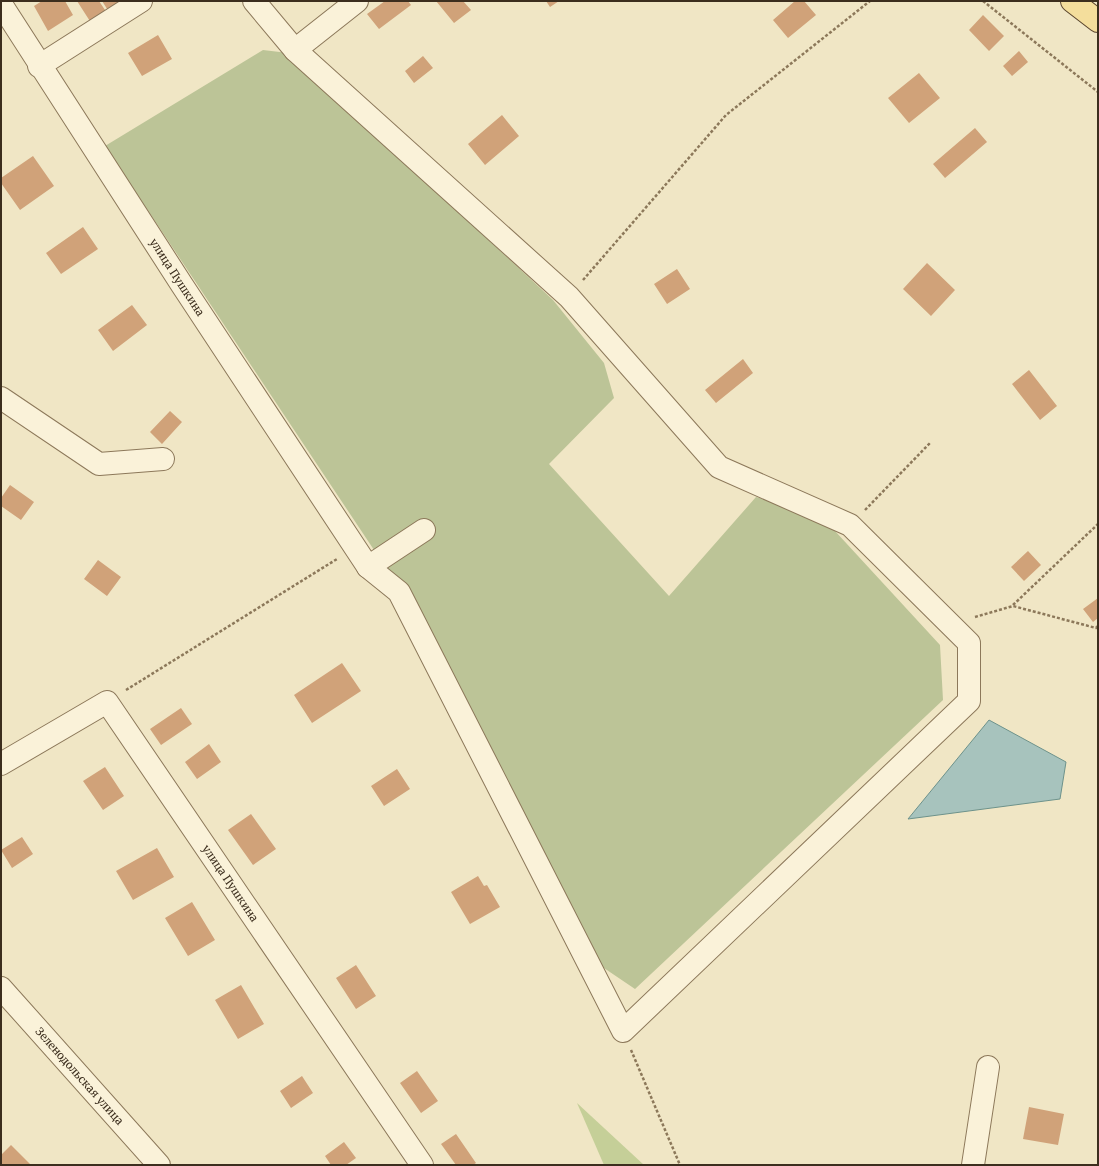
<svg xmlns="http://www.w3.org/2000/svg" width="1099" height="1166" viewBox="0 0 1099 1166" font-family="Merriweather,serif">
  <style>
    .green { fill: #c5cf98 }
    .cemetery { fill: #bcc497 }
    .water { fill: #a7c3bd; stroke: #6d928b }
    .building { fill: #d0a279 }
    .lines { fill: none; stroke-linecap: round; stroke-linejoin: round }
    .minor-casing { stroke: #8c785a; stroke-width: 24 }
    .major-casing { stroke: #5a452e; stroke-width: 24 }
    .path { stroke: #8c785a; stroke-width: 2.5; stroke-dasharray: 3 2; stroke-linecap: butt }
    .minor { stroke: #faf2d9; stroke-width: 22 }
    .major { stroke: #f4de9c; stroke-width: 22 }
    .labels { text-anchor: middle; dominant-baseline: central; stroke-width: 3; stroke-linejoin: round; paint-order: stroke }
    .street-label { font-size: 11px; fill: #3c2e1e; stroke: #f7efd5 }
  </style>
  <rect width="100%" height="100%" fill="#f0e6c5"/>
  <path class="green" d="M577,1103l67,62h-40z"/>
  <path class="cemetery" d="M263,50l25,3 265,247 51,63 10,35 -65,66 120,132 87,-99 40,10 39,24 105,114 3,55 -308,289 -34,-23 -199,-374 -297,-446z"/>
  <path class="water" d="M989,720l77,42 -6,37 -152,20z"/>
  <path class="building" d="M42,1h23l8,14 -25,16 -14,-25z
    M77,1h22l12,18 -16,10z
    M102,1h29l-20,14z
    M385,1h23l3,4 -32,24 -12,-15z
    M436,1h27l8,9 -17,13z
    M546,1h13l-9,6z
    M795,1h9l12,14 -28,23 -15,-18z
    M983,15l21,21 -15,15 -20,-21z
    M158,35l14,24 -30,17 -14,-23z
    M1019,51l9,11 -16,14 -9,-10z
    M423,56l10,12 -19,15 -9,-12z
    M919,73l21,25 -31,25 -21,-25z
    M502,115l17,21 -34,29 -17,-21z
    M975,128l12,14 -42,36 -12,-14z
    M33,156l21,30 -34,24 -19,-27v-5z
    M83,227l15,22 -37,25 -15,-21z
    M927,263l28,27 -24,26 -28,-27z
    M677,269l13,20 -23,15 -13,-20z
    M132,305l15,20 -34,26 -15,-21z
    M743,359l10,14 -37,30 -11,-13z
    M1029,370l28,36 -17,14 -28,-36z
    M170,411l12,11 -20,22 -12,-12z
    M10,485l24,17 -13,18 -20,-14v-8z
    M1028,551l13,14 -17,16 -13,-14z
    M98,560l23,17 -14,19 -23,-17z
    M1098,598v20l-5,4 -10,-13z
    M342,663l19,28 -49,32 -18,-28z
    M181,708l11,16 -31,21 -11,-16z
    M209,744l12,18 -24,17 -12,-17z
    M105,767l19,29 -21,14 -20,-29z
    M397,769l13,20 -26,17 -13,-20z
    M251,814l25,35 -23,16 -25,-35z
    M22,837l11,17 -21,14 -11,-18z
    M157,848l17,29 -41,23 -17,-29z
    M478,876l6,10 3,-1 13,22 -30,17 -19,-32z
    M192,902l23,38 -27,16 -23,-38z
    M356,965l20,31 -20,13 -20,-31z
    M241,985l23,39 -26,15 -23,-39z
    M417,1071l21,30 -17,12 -21,-30z
    M302,1076l11,17 -22,15 -11,-17z
    M1029,1107l35,7 -6,31 -35,-6z
    M456,1134l20,29 -3,2h-17l-15,-21z
    M344,1142l12,16 -10,7h-15l-6,-9z
    M11,1145l20,20h-30v-10z"/>
  <g class="lines">
    <g class="minor-casing">
      <g id="minor">
        <path d="M254,1l41,49 274,247 150,170 131,58 119,118v58l-346,330 -224,-439 -31,-25"/>
        <path id="s1" d="M1,4l181,281 186,282 56,-37"/>
        <path d="M295,50l62,-49"/>
        <path d="M39,66l102,-65"/>
        <path d="M1,398l98,66 64,-5"/>
        <path id="s2" d="M1,764l106,-62 315,463"/>
        <path id="s3" d="M1,988l158,177"/>
        <path d="M973,1165l15,-98"/>
      </g>
    </g>
    <g class="major-casing">
      <path id="major" d="M1072,1l26,20"/>
    </g>
    <path class="path" d="M983,1l115,91
      M583,280l143,-165 144,-114
      M865,510l65,-67
      M1013,605l85,-81
      M975,617l38,-11 83,22 2,-2
      M126,690l211,-131
      M631,1050l49,115"/>
    <use href="#minor" class="minor"/>
    <use href="#major" class="major"/>
  </g>
  <g class="labels">
    <g class="street-label">
      <text stroke="none"><textPath href="#s1" startOffset="325">улица Пушкина</textPath></text>
      <text stroke="none"><textPath href="#s2" startOffset="342">улица Пушкина</textPath></text>
      <text stroke="none"><textPath href="#s3" startOffset="118">Зеленодольская улица</textPath></text>
    </g>
  </g>
  <rect width="1099" height="1166" fill="none" stroke="#3c2e1e" stroke-width="4"/>
</svg>
